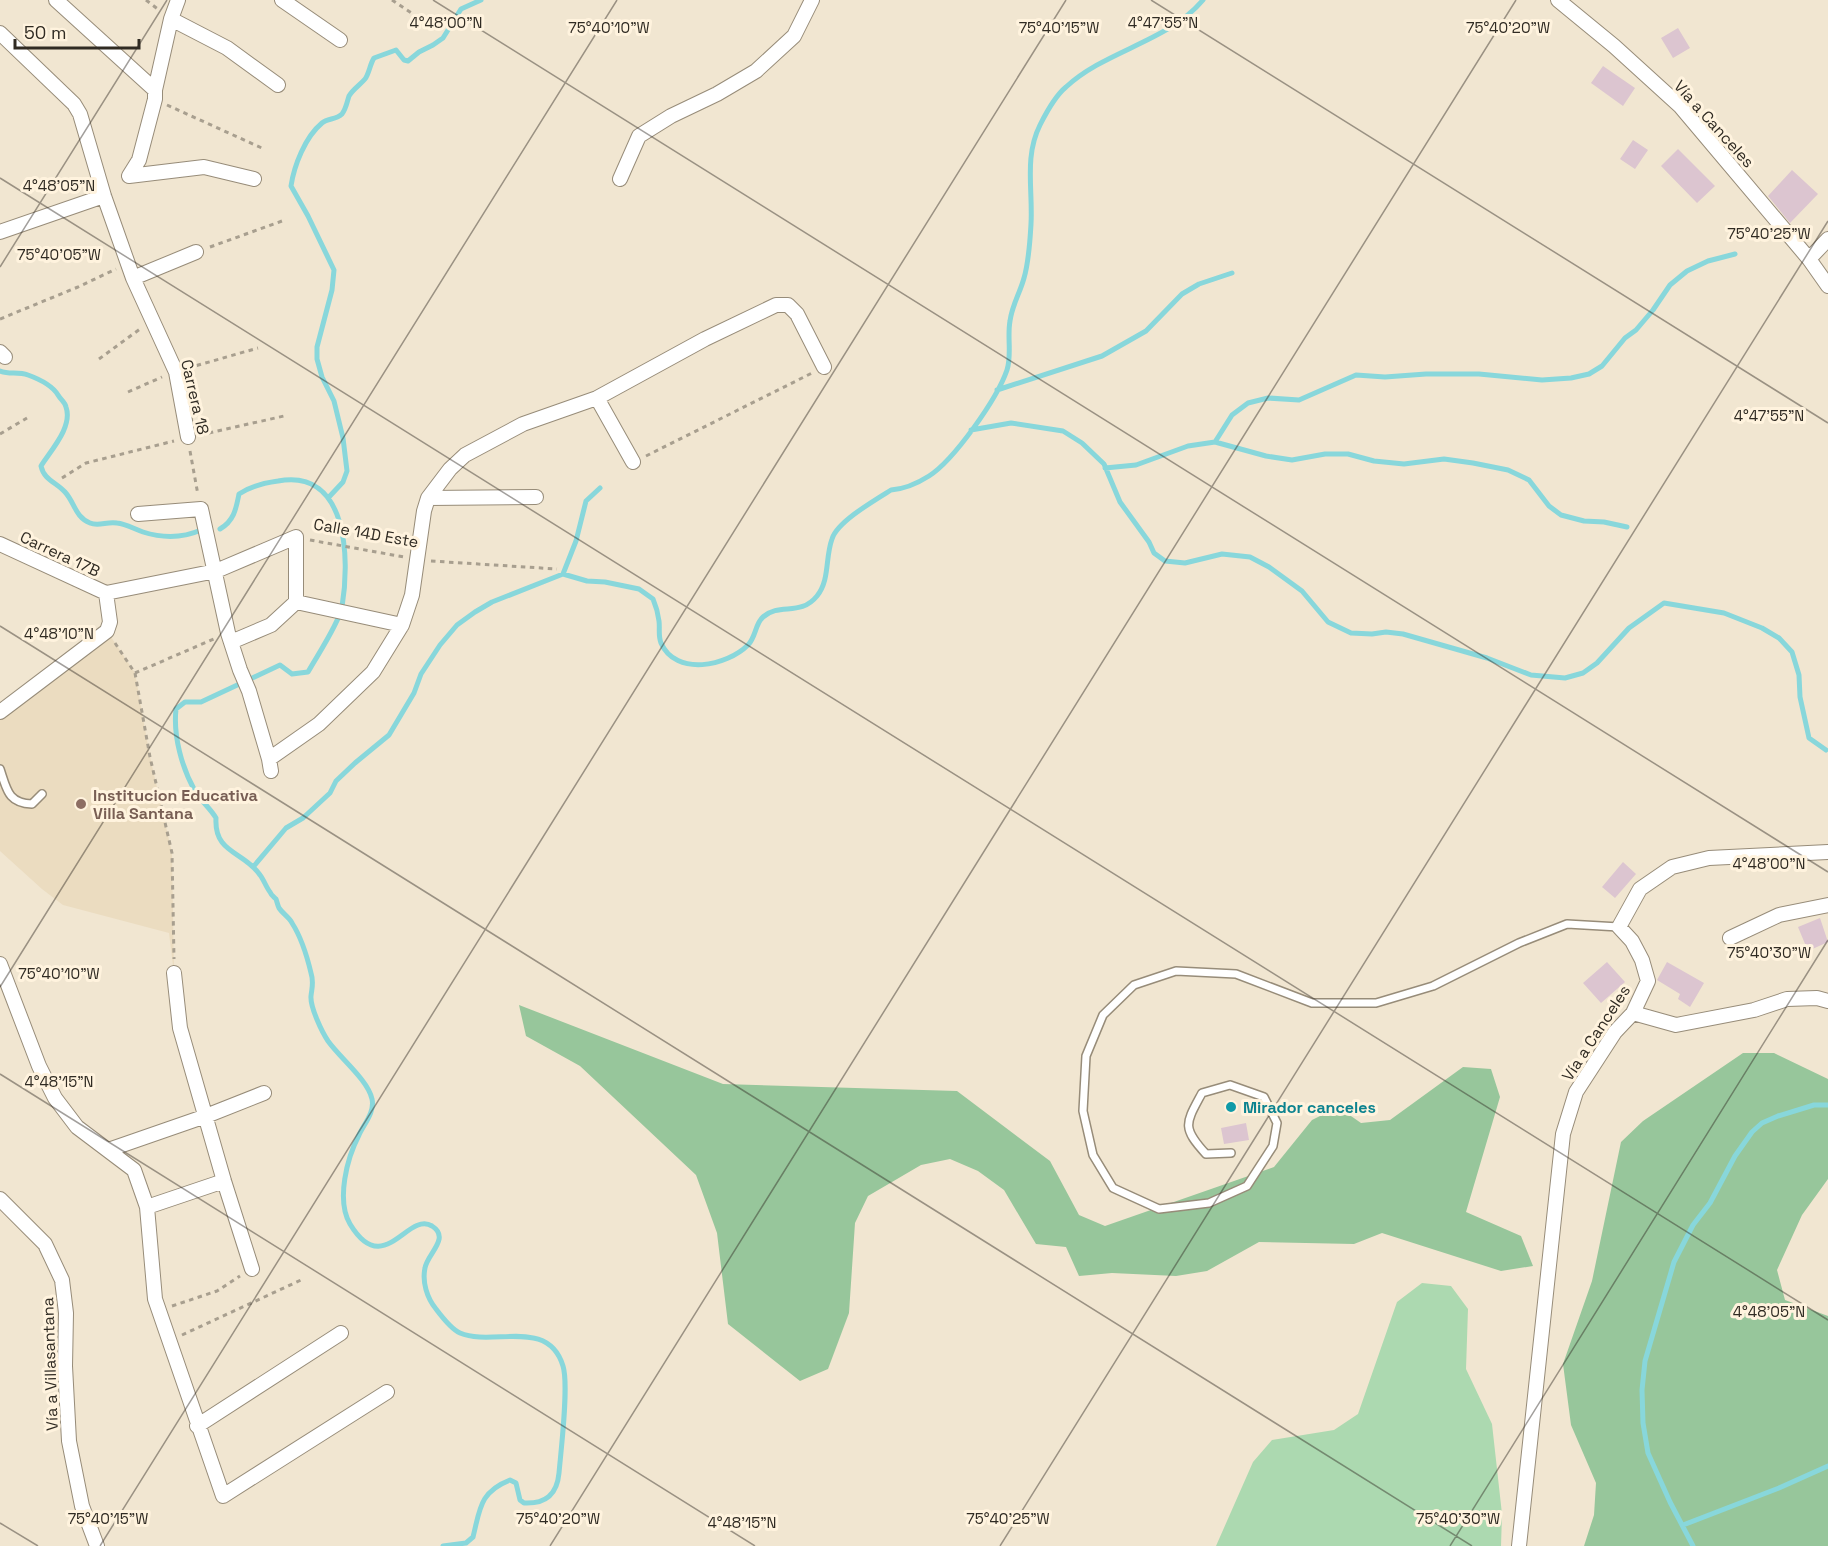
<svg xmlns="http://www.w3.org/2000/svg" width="1828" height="1546" viewBox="0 0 1828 1546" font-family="'Space Grotesk',sans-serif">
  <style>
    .built { fill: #ebdcc0 }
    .green { fill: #acd9b0 }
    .forest { fill: #97c69b }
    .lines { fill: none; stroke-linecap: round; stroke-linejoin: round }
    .stream { stroke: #88d7db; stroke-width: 5 }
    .building { fill: #dcc5d0 }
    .lane-casing { stroke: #978c79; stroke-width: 10 }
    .street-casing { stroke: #978c79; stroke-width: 16 }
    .path { stroke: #a89f8f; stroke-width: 3; stroke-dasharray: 4.5 4.5; stroke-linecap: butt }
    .lane { stroke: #fff; stroke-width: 7 }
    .street { stroke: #fff; stroke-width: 14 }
    .ticks { fill: none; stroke: #302b23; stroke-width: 1.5; stroke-opacity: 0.45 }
    .education-dot { fill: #8d6e63; stroke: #fff3de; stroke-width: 2 }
    .culture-dot { fill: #0f9aa8; stroke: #fff3de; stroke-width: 2 }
    .labels { text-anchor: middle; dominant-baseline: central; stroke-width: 6; stroke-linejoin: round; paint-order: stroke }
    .street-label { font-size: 16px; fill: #302b23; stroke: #fff3de }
    .education-label { font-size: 16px; font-weight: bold; fill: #785e54; stroke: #fff3de; text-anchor: start }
    .culture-label { font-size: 16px; font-weight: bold; fill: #0d838f; stroke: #fff3de; text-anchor: start }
    .ticks-label { font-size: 15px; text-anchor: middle; fill: #302b23; stroke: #fff3de; stroke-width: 6; stroke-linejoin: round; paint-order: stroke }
  </style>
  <rect width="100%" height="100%" fill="#f1e6d1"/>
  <path class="built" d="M107,631l28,42 15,84 22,96 2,120 -5,-40 -106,-28 -21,-16 -42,-38v-139z"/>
  <path class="green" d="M1422,1283l29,3 17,23 -2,60 26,55 10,90 -1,32h-285l37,-84 19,-22 62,-10 24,-16 39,-112z"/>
  <path class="forest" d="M519,1005l204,79 234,7 93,70 29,54 26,11 169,-59 38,-47 26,-13 23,16 29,-3 73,-53 28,2 9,28 -34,115 55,24 12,30 -32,5 -119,-38 -28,11 -95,-2 -52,29 -31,5 -64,-3 -33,3 -13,-29 -30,-3 -32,-54 -26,-19 -28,-12 -29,6 -53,31 -13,27 -6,90 -21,56 -28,12 -72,-57 -11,-91 -21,-58 -116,-109 -54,-30z
    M1743,1053h31l54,26v100l-26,36 -25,55 8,30 43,16v230h-244l10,-31 2,-32 -25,-58 -8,-61 29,-83 29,-139 22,-21z"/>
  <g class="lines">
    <path class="stream" d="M0,371c9,4 18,0 28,4 11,4 24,10 30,20 3,5 7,7 8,12 7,20 -15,43 -25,59 3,14 15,16 24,26 10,11 10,25 25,31 9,4 17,-2 27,0 9,1 17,6 26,9 19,6 40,6 58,-2
      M997,390l105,-34 44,-25 36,-37 17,-10 33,-11
      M971,430l40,-7 52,8 19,12 22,21 16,38 29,40 5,11 11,8 20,2 37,-9 28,3 19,10 33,24 26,31 23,11 21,1 14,-2 17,2 84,24 44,17 34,3 18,-5 14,-10 32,-35 35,-25 60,10 38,15 17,10 13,14 7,23 1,22 9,41 17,12
      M1215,442l17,-27 16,-12 20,-5 31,2 57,-25 29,2 41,-3h53l63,6 29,-2 18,-4 13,-8 23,-28 11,-8 17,-20 17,-25 17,-14 21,-10 27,-7
      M1105,468l31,-3 52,-19 27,-4 51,14 26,4 33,-6h23l26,7 30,3 40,-5 29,4 35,7 21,10 20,26 12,9 23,6 20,1 23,5
      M329,497l14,-15 4,-11 -4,-33 -9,-37 -12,-24 -5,-18v-12l15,-57 2,-20 -26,-54 -17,-30c3,-20 14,-49 31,-63 6,-5 14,-3 20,-9 4,-5 5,-12 7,-18 4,-7 11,-11 16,-17 4,-5 5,-15 9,-21l22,-8 8,10 4,1 11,-9 14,-7 10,-7 18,-29 20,-9
      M220,529c14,-8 16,-20 19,-35 12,-8 24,-11 39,-13 70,-13 72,78 64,126 -3,16 -25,49 -34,65l-16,2 -12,-9 -79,37h-16l-9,7c-3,27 6,59 19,82 6,10 15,17 21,27 -2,36 28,33 44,57 4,5 6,12 10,17 1,3 4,5 6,7 1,3 2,7 3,9 4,6 10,9 13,15 9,14 15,33 19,50 3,9 1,14 0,23 -1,11 11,36 17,45 12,17 40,39 44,58 3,13 -8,25 -13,36 -12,23 -23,65 -9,89 34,56 57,-13 82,2 19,12 -5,28 -7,42 -3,14 2,30 11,41 6,8 15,20 24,24 33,14 88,-16 103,33 6,19 -2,84 -4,107 -2,22 -14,31 -35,30l-4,-3 -4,-17 -6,-3c-31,12 -30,30 -37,57l-7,6 -23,3
      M563,574l13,-33 10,-40 14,-13
      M254,866l32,-38 17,-10 27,-25 6,-12 19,-18 34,-28 25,-42 7,-19 19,-29 17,-20 18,-13 17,-10 71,-28 24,7 18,1 34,7 14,10c3,7 5,14 6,22 1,7 -1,15 2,22 15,34 66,23 87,2 8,-8 7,-21 15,-28 17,-15 37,0 54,-21 13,-16 8,-38 15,-57 5,-17 43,-39 59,-49 13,-1 27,-7 38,-14 25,-16 68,-77 78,-106 5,-15 0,-33 3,-49 2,-16 10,-28 14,-43 5,-17 6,-37 7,-54 2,-34 -7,-67 9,-99 6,-12 15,-29 26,-38 40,-37 102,-45 137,-87
      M1683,1525l96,-37 49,-22
      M1693,1546l-23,-44 -22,-49 -5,-30 -1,-33 3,-29 29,-99 19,-37 17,-22 25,-47 17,-24 10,-9 16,-7 36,-11h14"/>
  </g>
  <path class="building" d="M1678,28l12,20 -17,10 -12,-20z
    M1603,66l32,22 -12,18 -32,-23z
    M1633,140l15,10 -13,19 -15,-10z
    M1678,149l37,37 -18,17 -36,-37z
    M1792,170l26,24 -28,29 -22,-27z
    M1623,862l13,12 -21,24 -13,-11z
    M1820,918l8,24 -20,9 -10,-24z
    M1607,962l18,20 -24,21 -18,-20z
    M1667,962l37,21 -14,24 -12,-8 2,-5 -23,-14z
    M1246,1123l3,17 -25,4 -3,-16z"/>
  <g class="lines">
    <g class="lane-casing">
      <path id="lane" d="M0,769c7,21 8,34 32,35l10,-10
        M1231,1153l-25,1c-25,-27 -20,-31 -4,-61l28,-8 34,12 13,26 -4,23 -26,40 -38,17 -50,6 -46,-21 -20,-33 -10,-44 3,-55 17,-41 31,-30 42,-14 60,3 76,29h64l57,-17 86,-43 48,-19 52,3"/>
    </g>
    <g class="street-casing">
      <path id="street" d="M56,0l99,90
        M282,0l58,40
        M1558,0l56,46 66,60 129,153 19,27
        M171,19l56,29 51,37
        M0,33l74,71 6,10 24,82 29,82 43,94 12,65
        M129,176l10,-16 16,-61v-9l16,-71 7,-19
        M129,176l75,-9 50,12
        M620,179l19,-43 32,-20 46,-22 39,-23 38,-35 18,-36
        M0,232l104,-36
        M1809,259l19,-20
        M133,278l63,-26
        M0,352l5,5
        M597,398l36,64
        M428,498l108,-1
        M138,514l63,-5 27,124 12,37 9,21 20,68 2,12
        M0,544l106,49
        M106,593l110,-22 80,-34v65l-25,23 -40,17
        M296,602l106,23
        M0,712l107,-81 3,-9 -4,-29
        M269,759l50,-35 54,-52 29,-47 10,-30 12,-84 4,-13 22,-29 15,-14 58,-31 74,-26 108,-59 71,-34h12l9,9 27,53
        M1730,938l49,-23 49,-10
        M0,964l39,102 16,32 22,29 57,43 13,37 8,92 68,197 164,-104
        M174,973l6,55 44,153 28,88
        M1633,1013l43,12 78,-15 33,-11 30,-1 11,3
        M108,1150l98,-34 58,-23
        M0,1199l45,45 17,36 4,33 -1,53 4,75 13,65 15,40
        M147,1207l77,-26
        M197,1426l144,-93
        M1519,1546l44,-412 13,-42 39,-60 18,-19 15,-32 -6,-21 -10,-19 -13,-14 21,-38 32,-22 37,-9 119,-6"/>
    </g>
    <path class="path" d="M146,0l13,10
      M392,0l21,14
      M167,105l97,44
      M210,247l72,-26
      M0,319l78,-32 38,-18
      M99,359l41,-30
      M188,368l70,-20
      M128,392l34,-15
      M0,434l27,-16
      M200,435l84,-19
      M190,451l8,44
      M646,456l166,-83
      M62,478l24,-15 88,-22
      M310,540l94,17
      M431,561l126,8
      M115,643l20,30 15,84 22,96 2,106
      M135,673l81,-35
      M172,1306l45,-15 23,-15
      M182,1335l119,-55"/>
    <use href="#lane" class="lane"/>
    <use href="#street" class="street"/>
  </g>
  <path class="ticks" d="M433,0l1395,872M1151,0l677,423M0,178l1828,1142M0,267l167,-267M0,626l1472,920M0,987l617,-987M0,1074l755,472M0,1523l38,23M100,1546l966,-1546M550,1546l966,-1546M1000,1546l828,-1325M1450,1546l378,-606"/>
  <circle class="education-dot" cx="81" cy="804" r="6"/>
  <circle class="culture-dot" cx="1231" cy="1107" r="6"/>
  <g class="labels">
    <g class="street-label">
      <text transform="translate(1714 124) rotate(48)">Vía a Canceles</text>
      <text transform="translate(195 397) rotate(77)">Carrera 18</text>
      <text transform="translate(366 533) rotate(10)">Calle 14D Este</text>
      <text transform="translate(60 554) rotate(25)">Carrera 17B</text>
      <text transform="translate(1596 1033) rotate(-57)">Vía a Canceles</text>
      <text transform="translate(50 1364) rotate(-92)">Vía a Villasantana</text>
    </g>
    <g class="education-label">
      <text x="93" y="795">Institucion Educativa<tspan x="93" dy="18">Villa Santana</tspan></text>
    </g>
    <g class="culture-label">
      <text x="1243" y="1107">Mirador canceles</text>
    </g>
  </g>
  <g class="ticks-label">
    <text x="446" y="28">4°48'00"N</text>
    <text x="1163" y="28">4°47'55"N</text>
    <text x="609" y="33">75°40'10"W</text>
    <text x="1059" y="33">75°40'15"W</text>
    <text x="1508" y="33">75°40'20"W</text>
    <text x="59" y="191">4°48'05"N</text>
    <text x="1769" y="239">75°40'25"W</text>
    <text x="59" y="260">75°40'05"W</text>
    <text x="1769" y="421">4°47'55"N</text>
    <text x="59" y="639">4°48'10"N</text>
    <text x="1769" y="869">4°48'00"N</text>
    <text x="1769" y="958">75°40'30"W</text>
    <text x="59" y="979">75°40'10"W</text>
    <text x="59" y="1087">4°48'15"N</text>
    <text x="1769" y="1317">4°48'05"N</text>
    <text x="108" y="1524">75°40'15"W</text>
    <text x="558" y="1524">75°40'20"W</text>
    <text x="1008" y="1524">75°40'25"W</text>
    <text x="1458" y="1524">75°40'30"W</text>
    <text x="742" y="1528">4°48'15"N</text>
  </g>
  <path d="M15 39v9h124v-9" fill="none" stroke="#302b23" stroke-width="3"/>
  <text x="24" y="39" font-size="18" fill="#302b23" stroke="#fff3de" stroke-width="4.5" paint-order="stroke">50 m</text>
</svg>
